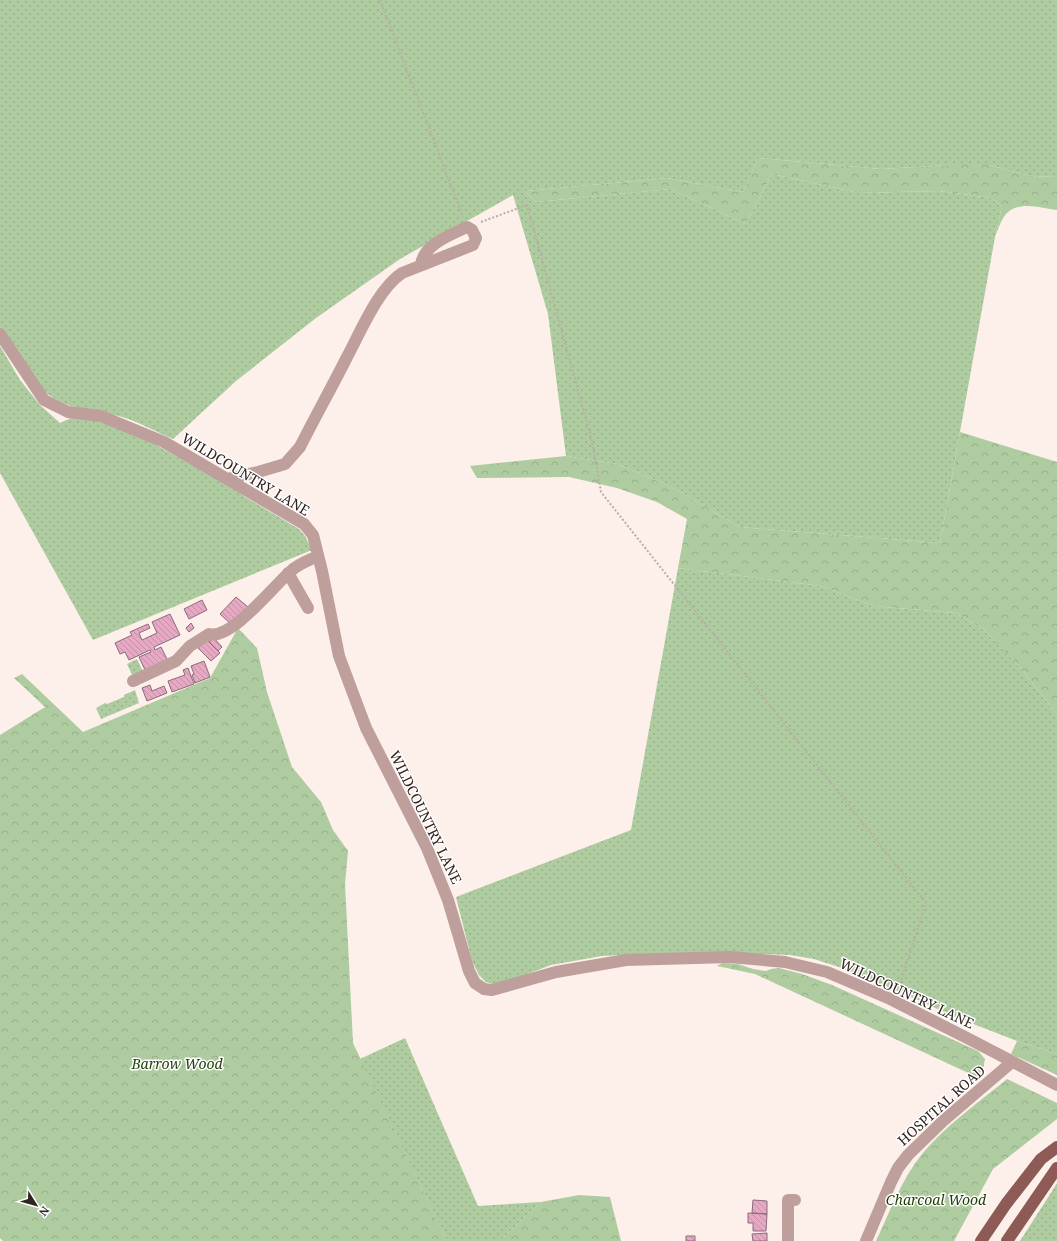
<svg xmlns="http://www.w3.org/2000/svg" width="1057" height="1241" viewBox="0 0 1057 1241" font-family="'Noto Serif',serif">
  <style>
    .grass { fill: url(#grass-dots) }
    .forest { fill: url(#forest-crowns) }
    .building { fill: url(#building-back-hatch); stroke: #896c79 }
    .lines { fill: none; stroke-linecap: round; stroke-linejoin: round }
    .path { stroke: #baada8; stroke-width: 2; stroke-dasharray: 2 2; stroke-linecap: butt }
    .minor { stroke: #be9f9c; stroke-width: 12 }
    .major { stroke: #8e5a55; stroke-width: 12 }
    .labels { text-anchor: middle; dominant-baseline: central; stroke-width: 3; stroke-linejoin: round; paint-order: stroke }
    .street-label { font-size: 14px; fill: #312420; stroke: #fff }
    .park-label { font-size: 14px; font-style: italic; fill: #1e3e06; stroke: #fff }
  </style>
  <defs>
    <pattern id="grass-dots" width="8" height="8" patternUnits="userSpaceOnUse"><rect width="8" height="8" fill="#aecca0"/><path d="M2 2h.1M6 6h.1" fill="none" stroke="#96af8a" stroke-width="1.8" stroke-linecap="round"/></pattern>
    <pattern id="forest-crowns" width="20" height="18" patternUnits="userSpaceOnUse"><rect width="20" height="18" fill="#aecca0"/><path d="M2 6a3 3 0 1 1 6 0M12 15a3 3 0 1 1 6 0" fill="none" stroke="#96af8a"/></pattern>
    <pattern id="building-back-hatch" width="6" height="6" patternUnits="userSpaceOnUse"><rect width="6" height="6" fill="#e7a8c4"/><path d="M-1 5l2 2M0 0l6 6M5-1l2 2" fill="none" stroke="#c790a8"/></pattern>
  </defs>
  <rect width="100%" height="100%" fill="#fdefea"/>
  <path class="grass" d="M0,0h1057v177l-27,-1 -40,-11h-39l-70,4 -123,-11 -15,34 -76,-14 -142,13 11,11 134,-13 76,35 26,-50 87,19 80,-2 52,7 11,8 -7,31 -55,306 -200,-16 -70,-41 -53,-22 -51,-8 -18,-142 -35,-119 -113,64 -84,59 -80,63 -63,58c-17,-7 -34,-17 -51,-22 -28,-8 -57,-6 -79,-27l-43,-63z
    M0,346l20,34 20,25 20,18 13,-6 27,4 54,23 66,36 27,18 52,31 6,7 7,14 -219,90 -93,-167z
    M678,568l143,18 52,20 83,7 28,17 33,34 40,50v340l-40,-13 -64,-25 -46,-21 -65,-27 -28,-9 -24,-4 -30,-1h-122l-36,2 -51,9 -39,15 -19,4 -7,-2 -7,-7 -7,-14 -16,-64 175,-67z
    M137,659l6,13 -10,5 -6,-13z
    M135,690l4,13 -38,16 -5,-11 9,-5 2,1 17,-7v-2z
    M405,1038l73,168 63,-4 -41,39h-53l-87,-182z
    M1057,1183v58h-37l34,-53z"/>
  <path class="forest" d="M758,158l123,11 70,-4h39l40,11 27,1v33c-16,-2 -38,-10 -51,4 -5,6 -8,15 -11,23l7,-31 -11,-8 -52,-7 -80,2 -87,-19 -26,50 -76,-35 -134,13 -11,-11 142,-13 76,14z
    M960,432l97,30v252l-40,-50 -33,-34 -28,-17 -83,-7 -52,-20 -143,-18 9,-49 -30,-17 -40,-14 -48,-11 -92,1 -7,-12 96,-10 51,8 53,22 70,41 200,16z
    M238,628l19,20 10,44 25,75 29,35 12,28 15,21 -3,33 8,159 94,198h-444l-3,-3v-503l45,-28 -31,-29 8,-4 61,58 127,-54z
    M722,963l16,1 15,5 13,2 5,-2 8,-1 23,6 30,11 146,66 7,8 -2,10 -6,8 -222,-103 -38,-8z
    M1017,1041l40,13v21l-46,-21z
    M1007,1079l50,24v16l-64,50 -39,72h-78c14,-29 25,-61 46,-87 23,-28 57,-52 85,-75z
    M579,1195l31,2 11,44h-121l41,-39z"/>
  <path class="building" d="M236,597l12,10 -16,18 -12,-11z
    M202,600l5,10 -18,9 -5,-10z
    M170,614l10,21 -26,12 1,3 6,-3 7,14 -22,11 -7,-15 12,-5 -1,-2 -21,10 -4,-8 -5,2 -5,-11 17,-8 -2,-3 18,-8 2,4 -11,5 3,7 15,-7 -5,-11z
    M191,623l3,5 -5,4 -3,-4z
    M214,638l8,9 -4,4 -9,-9z
    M207,640l13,13 -9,8 -13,-13z
    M204,661l6,16 -15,6 -3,-8 2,-1 -3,-8z
    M188,668l6,16 -22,8 -4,-11 17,-6 -2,-5z
    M150,685l2,6 12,-5 3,7 -20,8 -5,-13z
    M753,1200l14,1v13l-15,-1z
    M748,1213l19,1 -1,17h-13v-8h-5z
    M767,1233v8h-14l-1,-7z
    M686,1236h9v5h-9z"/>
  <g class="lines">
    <path class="path" d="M380,0l83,217
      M481,222l46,-17 65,236 9,51 325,411 -28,87"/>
    <path class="minor" d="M0,334l44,66 24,12 33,4 63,26 140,82 9,11 9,36 17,85 27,72 61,120 21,52 21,71 6,12 9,6 8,1 64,-18 70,-12 104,-3 55,5 42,10 61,26 83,42 86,45
      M227,479l31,-7 27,-8 15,-17c15,-30 32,-60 47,-90 14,-26 31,-68 55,-84l71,-28 3,-7 -4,-8 -5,-3c-17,8 -44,18 -46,38
      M288,573l20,35
      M133,681l43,-20 14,-15 19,-12c23,6 64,-48 82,-63 7,-7 19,-11 27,-15
      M788,1241v-41h7
      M866,1241l25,-59 7,-14 10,-13 35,-34 69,-59"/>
    <path class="major" d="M981,1241l25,-37 35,-45 16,-12
      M1007,1241l50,-73"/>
  </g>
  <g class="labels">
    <g class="street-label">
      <text transform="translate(246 474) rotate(31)">WILDCOUNTRY LANE</text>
      <text transform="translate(426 817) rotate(64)">WILDCOUNTRY LANE</text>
      <text transform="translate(907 993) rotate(25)">WILDCOUNTRY LANE</text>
      <text transform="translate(941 1105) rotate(-42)">HOSPITAL ROAD</text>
    </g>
    <g class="park-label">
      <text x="177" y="1063">Barrow Wood</text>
      <text x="936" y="1199">Charcoal Wood</text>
    </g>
  </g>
  <g transform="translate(36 1205) rotate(127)" stroke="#ffffff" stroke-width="3" paint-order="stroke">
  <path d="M0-3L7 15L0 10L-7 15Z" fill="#312420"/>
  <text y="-6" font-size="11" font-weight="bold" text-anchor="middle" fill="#312420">N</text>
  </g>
</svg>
